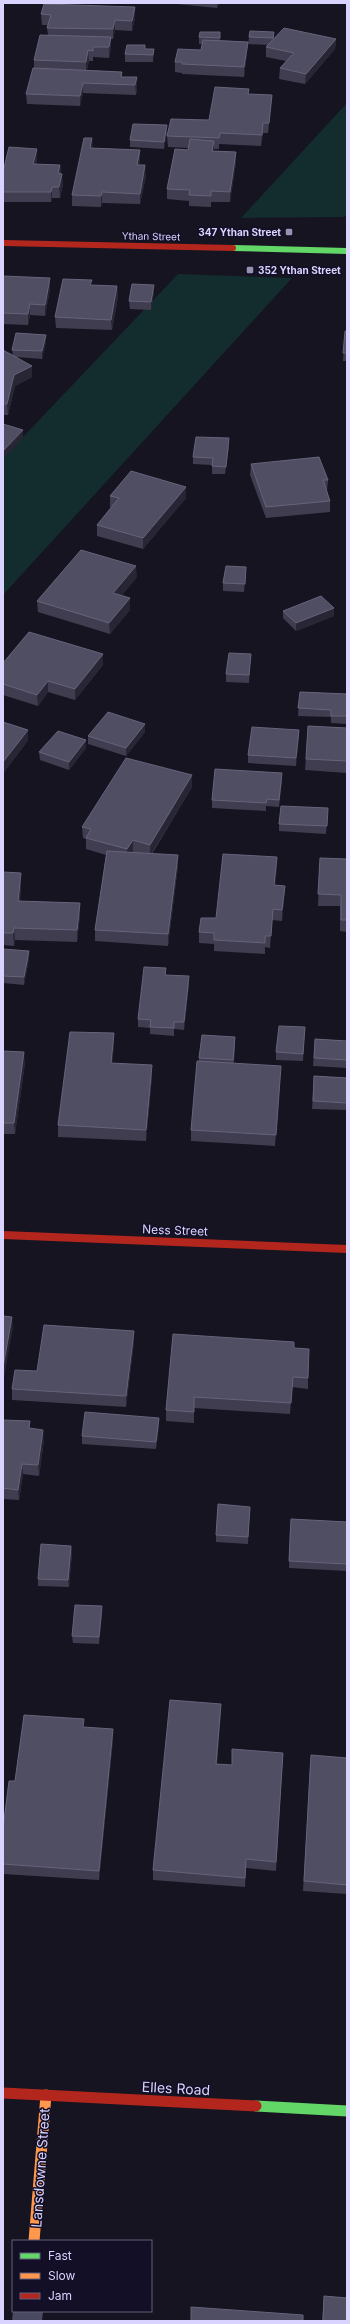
<svg xmlns="http://www.w3.org/2000/svg" width="350" height="2324" viewBox="0 0 350 2324" font-family="Inter,sans-serif">
  <style>
    .green { fill: #132c2d }
    .lines { fill: none; stroke-linecap: round; stroke-linejoin: round }
    .street { fill: #4a4962; fill-rule: evenodd }
    .fast-far1 { stroke: #63d668; stroke-width: 6 }
    .fast { stroke: #63d668; stroke-width: 11 }
    .slow { stroke: #ff974d; stroke-width: 11 }
    .jam-far2 { stroke: #b3261e; stroke-width: 6 }
    .jam-far1 { stroke: #b3261e; stroke-width: 8 }
    .jam { stroke: #b3261e; stroke-width: 11 }
    .wall { fill: #403d50 }
    .shaded-wall { fill: #282635 }
    .building { fill: #504e63; stroke: #66637b }
    .poi-dot { fill: #9591b1; stroke: #130f26; stroke-width: 1.5 }
    .labels { text-anchor: middle; dominant-baseline: central; stroke-width: 3; stroke-linejoin: round; paint-order: stroke }
    .far-poi-label { font-size: 10px; font-weight: bold; fill: #d9d4ff; stroke: #130f26; text-anchor: end }
    .far-street-label { font-size: 10px; fill: #d9d4ff; stroke: #130f26 }
    .street-label { font-size: 12px; fill: #d9d4ff; stroke: #130f26 }
    .near-street-label { font-size: 14px; fill: #d9d4ff; stroke: #130f26 }
  </style>
  <rect width="100%" height="100%" fill="#161421"/>
  <path class="green" d="M347,103v111l-3,3 -103,1z
    M178,274l114,4 -289,317v-137z"/>
  <g class="lines">
    <path class="street" d="M13,2311h30l-1,10h-30z"/>
    <path class="fast-far1" d="M233,248l114,3"/>
    <path class="fast" d="M256,2106l91,5"/>
    <path class="slow" d="M34,2241l12,-146"/>
    <path class="jam-far2" d="M3,243l230,5"/>
    <path class="jam-far1" d="M3,1235l344,14"/>
    <path class="jam" d="M3,2093l253,13"/>
  </g>
  <path class="wall" d="M167,3h53l-3,5z
    M135,7v11l-3,13 -17,-1 -2,9h-2v9l-2,10 -16,-1v4h-4l-2,9 35,2v5h15v11l-1,7 -53,-2 -3,13 -53,-2 -1,-10 8,-26v-8l14,-25 -1,-7 1,-3h-6l-1,-11z
    M220,32v8l28,2 -1,10 -3,25 -62,-3v-1l-7,-1v-10l26,-12 1,-6h-3v-7z
    M274,32v7h62l-1,10 -30,35 -26,-5 1,-11 6,-7 -20,-4v-10l2,-2 -20,-1 1,-7z
    M145,49h9l-1,13h-28v-8z
    M248,94l24,1 -1,11 -3,27h-5l-2,13 -42,-2v5h-5v2l22,1v11l-6,39h-19v5l-22,-1v-5l-22,-2v-10l21,-39v-2l-20,-1 -1,-11 42,-16z
    M167,132l-3,17 -34,-2v-7z
    M93,148l47,2v11l-1,4 7,11 -6,28 -38,-1 -1,4 -29,-1v-11z
    M37,149v10l-1,5 24,1 1,8 2,11 -3,14h-8l-1,4h-48v-30z
    M3,276l47,13 -5,27 -15,-1 -2,10 -25,-1z
    M117,286l1,11 -6,33 -56,-2 -1,-11z
    M154,292l-3,18 -21,-1 -1,-8z
    M345,331h2v30h-4z
    M46,342l-4,17 -26,-2 16,20 -17,9 -7,29h-5v-65l10,5 -1,-5z
    M229,446l-4,28h-13v-9l-19,-1v-7z
    M251,464l77,16 -1,11 3,10v11l-64,6 -16,-43z
    M186,487v11l-43,51 -46,-13v-11l14,-18h-1v-11z
    M246,567l-2,25 -21,-1v-8z
    M137,577l-16,19 9,14 -20,24 -72,-22 -1,-11z
    M334,608v8l-38,15 -13,-13v-7z
    M103,654v11l-28,35 -27,-8 -10,14 -35,-11v-32z
    M251,654l-2,29 -23,-1v-8z
    M300,692l47,2v30l-16,-1v-6l-33,-1z
    M308,726l39,2v45l-42,-3z
    M299,730l-3,36 -48,-3v-8z
    M145,732l-19,24 -38,-12v-8z
    M86,740v8l-17,22 -29,-10 -1,-8z
    M192,775v12l-40,67 26,12 -10,80 -73,-5v-11l11,-75 -20,-6v-10l-3,-1 -1,-11z
    M282,780l-3,27 -13,-1v5l-54,-3v-8z
    M328,808l-2,26 -47,-3v-7z
    M277,857l-2,28 10,1 -3,35 -10,-1 -2,28 -5,-1v7l-51,-3v-7l-15,-1v-11l17,-14z
    M320,858l27,1v73l-7,-1v-25h-22z
    M3,872l18,13 -1,16 60,14 -3,27 -62,-2 -1,6 -11,-1z
    M3,949l26,10 -5,26 -21,-2z
    M166,968v7l23,9 -5,46 -10,-1v7l-24,-2v-6l-12,-1v-8z
    M305,1027l-2,34 -27,-1v-8z
    M315,1039l32,2v27l-34,-2z
    M114,1045l-2,18 40,13 -6,65 -88,-4v-12z
    M235,1045l-1,18 46,14 -5,69 -84,-5v-11l8,-72z
    M3,1051l22,12 -10,71h-12z
    M314,1076l33,2v32l-35,-1z
    M134,1331v11l-8,65 -114,-7v-11z
    M294,1348l14,30v11l-16,-2 -2,27 -96,-6v15l-28,-2v-11z
    M159,1418v7l-3,24 -74,-5v-8z
    M3,1420l41,20 -5,36 -16,-2 -4,26 -16,-1z
    M250,1507l-2,37 -32,-2v-7z
    M347,1522v49l-58,-3 1,-42z
    M71,1546l1,7 -3,34 -31,-1v-7z
    M102,1613l-3,31 -26,-1 -1,-7z
    M221,1704l-4,60 15,1 51,-12 -7,118 -30,-3 -1,19 -92,-7v-10z
    M84,1727l29,12 -14,141 -96,-6v-46l12,-47z
    M347,1758v136l-44,-3 7,-126z
    M324,2296l23,25h-25z"/>
  <path class="shaded-wall" d="M217,3h3l-3,5z
    M135,7v11l-3,13v-10z
    M115,20v10l-2,9v-10z
    M111,37v11l-2,10v-11z
    M336,39l-1,10 -30,35 1,-10z
    M248,42l-1,10 -3,25v-10z
    M88,50l1,11 -3,12v-11z
    M137,77v11l-1,7 -1,-10z
    M83,83v10l-3,13v-10z
    M263,123v10l-2,13 1,-11z
    M167,125v7l-3,17v-7z
    M92,138l1,11 -3,-1z
    M214,141v10h-2z
    M37,149v10l-3,16 -1,-11z
    M140,150v11l-3,15v-11z
    M236,152v11l-6,39v-10z
    M60,165l1,11 -3,-3z
    M145,165l1,11 -6,28v-10z
    M62,174l1,10 -3,14 -1,-11z
    M52,187v11l-1,4v-10z
    M102,192v11l-1,4v-11z
    M50,278v11l-5,27v-11z
    M154,285v7l-3,18v-8z
    M117,286l1,11 -6,33 -1,-10z
    M30,304v11l-2,10v-11z
    M46,335v7l-4,17v-8z
    M32,366v11l-17,9 -7,29 -1,-11 7,-29z
    M23,430v8l-20,21v-8z
    M229,438v8l-4,28 1,-7z
    M186,487v11l-43,51v-11z
    M136,566l1,11 -23,28 -1,-12z
    M130,598v12l-20,24 -1,-11z
    M334,608v8l-38,15v-8z
    M103,654v11l-28,35v-11z
    M48,681v11l-10,14 -1,-11z
    M145,724v8l-19,24v-8z
    M28,730v11l-25,33v-12z
    M299,730v8l-3,28v-8z
    M86,740v8l-17,22v-8z
    M192,775v12l-42,69v-11z
    M133,840v11l-6,9v-11z
    M178,855v11l-10,80v-12z
    M277,857v11l-3,29v-12z
    M21,873v12l-3,28v-12z
    M285,886l-1,11 -2,24v-11z
    M80,903v12l-3,27v-12z
    M14,928l1,12 -1,6 -1,-13z
    M29,951v8l-5,26v-8z
    M189,976v8l-5,46v-8z
    M114,1033v12l-3,29v-11z
    M24,1052l1,11 -10,71 -1,-11z
    M152,1065v11l-6,65v-11z
    M12,1317l1,11 -10,55v-16z
    M134,1331v11l-8,65v-11z
    M159,1418v7l-3,24v-7z
    M43,1430l1,10 -5,36 -1,-11z
    M22,1464l1,10 -4,26 -1,-10z
    M71,1546l1,7 -3,34 -1,-7z
    M102,1606v7l-3,31v-7z
    M221,1704v10l-5,60v-10z
    M113,1729v10l-14,141v-9z"/>
  <path class="building" d="M44,4l91,3 -3,14 -17,-1 -2,9 -66,-1 4,-13 -10,-1z
    M284,28l52,11 -30,35 -26,-6 14,-15 -28,-6z
    M250,31l24,1 -1,6 -24,-1z
    M200,32h20v6l-21,-1z
    M40,35l71,2 -2,10h-16v4l-5,-1 -2,12 -52,-2z
    M203,40l45,2 -4,25 -62,-3v-2h-7l3,-13 23,1z
    M127,45h18v4h9l-1,6 -28,-1z
    M33,68l89,4 -1,5h16l-2,8 -52,-2 -3,13 -54,-2z
    M215,87l34,2 -1,5 24,1 -3,28h-6l-1,12 -42,-2 -1,5 -52,-2 4,-17 38,1z
    M133,124l34,1 -3,17 -34,-2z
    M84,138h8l-2,10 50,2 -3,15h8l-5,29 -38,-2 -1,4 -29,-1z
    M190,139l24,2 -2,10 24,1 -6,40 -19,-1v5l-22,-1 1,-5 -23,-1 8,-40 13,1z
    M9,147l28,2 -4,15 27,1 -2,8 4,1 -3,13h-7l-1,5h-48v-20z
    M3,276l47,2 -5,27 -15,-1 -2,10 -25,-1z
    M63,279l29,1 -2,5 27,1 -6,34 -56,-3z
    M132,284l22,1 -3,17 -22,-1z
    M345,331h2v22h-4z
    M16,333l30,2 -4,16 -30,-1z
    M3,350l29,16 -18,9 -7,29h-4z
    M3,424l20,6 -20,21z
    M196,437l33,1 -3,29 -14,-1 1,-8 -20,-1z
    M319,457l9,23h-5l7,21 -64,6 -15,-43z
    M131,471l55,16 -43,51 -46,-13 22,-27 -9,-2z
    M81,550l55,16 -23,27 17,5 -21,25 -72,-22z
    M226,566l20,1 -1,17 -22,-1z
    M321,596l13,12 -38,15 -13,-12z
    M29,632l74,22 -28,35 -27,-8 -11,14 -34,-11v-21z
    M229,653l22,1 -2,21 -23,-1z
    M300,692l47,2v22h-16v-6l-33,-2z
    M108,712l37,12 -19,24 -38,-12z
    M3,722l25,8 -25,32z
    M308,726l39,2v33l-41,-2z
    M252,727l47,3 -3,28 -48,-3z
    M58,731l28,9 -17,22 -30,-10z
    M126,758l66,17 -42,70 -17,-5 -6,9 -41,-11 5,-9 -9,-2z
    M215,769l67,4 -3,27 -12,-1 -1,4 -54,-3z
    M281,806l47,2 -1,18 -48,-2z
    M107,851l71,4 -10,79 -73,-4z
    M223,854l54,3 -3,28 11,1 -3,24 -9,-1 -2,27h-6v7l-51,-3v-7l-15,-1 2,-14h15z
    M320,858l27,1v61h-6v-25l-23,-1z
    M3,872l18,1 -3,28 62,2 -3,27 -63,-2 -1,5h-10z
    M3,949l26,2 -5,26 -21,-1z
    M144,967l22,1 -1,7 24,1 -5,46h-10v6l-24,-1 1,-7 -13,-1z
    M279,1026l26,1 -2,27 -27,-2z
    M70,1032l44,1 -3,30 41,2 -6,65 -88,-5z
    M202,1035l33,2 -2,23 -34,-2z
    M315,1039l32,2v19l-33,-2z
    M3,1051l21,1 -10,71h-11z
    M197,1061l84,5 -5,69 -85,-5z
    M314,1076l33,2v25l-34,-2z
    M3,1316l9,1 -9,50z
    M44,1325l90,6 -8,65 -114,-7 3,-19 22,1z
    M173,1334l121,8v6l15,1 -1,29 -15,-1 -2,26 -97,-6v15l-28,-2z
    M85,1412l74,6 -3,24 -74,-6z
    M3,1420l27,1 -1,7 14,2 -5,35 -16,-1 -4,26 -15,-2z
    M218,1504l32,3 -2,30 -32,-2z
    M291,1519l56,3v42l-58,-3z
    M41,1544l30,2 -3,34 -30,-1z
    M75,1605l27,1 -3,31 -27,-1z
    M170,1700l51,4 -5,60 16,1v-16l51,4 -7,109 -30,-3 -1,19 -92,-8z
    M24,1715l60,4 -1,8 30,2 -14,142 -96,-7v-36l6,-47h6z
    M311,1755l36,3v127l-43,-4z
    M324,2296l23,2v23h-24z
    M191,2307l112,8v6h-112z"/>
  <g class="poi-dot">
    <rect x="285" y="228" width="8" height="8" rx="2"/>
    <rect x="246" y="266" width="8" height="8" rx="2"/>
  </g>
  <g class="labels">
    <g class="far-poi-label">
      <text x="281" y="232">347 Ythan Street</text>
      <text x="258" y="270" text-anchor="start">352 Ythan Street</text>
    </g>
    <g class="far-street-label">
      <text transform="translate(151 236) rotate(1)">Ythan Street</text>
    </g>
    <g class="street-label">
      <text transform="translate(175 1230) rotate(2)">Ness Street</text>
    </g>
    <g class="near-street-label">
      <text transform="translate(176 2088) rotate(3)">Elles Road</text>
      <text transform="translate(40 2168) rotate(-86)">Lansdowne Street</text>
    </g>
  </g>
  <rect width="350" height="2324" fill="none" stroke="#d9d4ff" stroke-width="8"/>
  <rect x="12" y="2240" width="140" height="72" fill="#130f26" stroke="#625e7d"/>
  <rect x="20" y="2253" width="20" height="6" fill="#63d668" stroke="#625e7d"/>
  <text x="48" y="2260" font-size="12" fill="#d9d4ff">Fast</text>
  <rect x="20" y="2273" width="20" height="6" fill="#ff974d" stroke="#625e7d"/>
  <text x="48" y="2280" font-size="12" fill="#d9d4ff">Slow</text>
  <rect x="20" y="2293" width="20" height="6" fill="#b3261e" stroke="#625e7d"/>
  <text x="48" y="2300" font-size="12" fill="#d9d4ff">Jam</text>
</svg>
